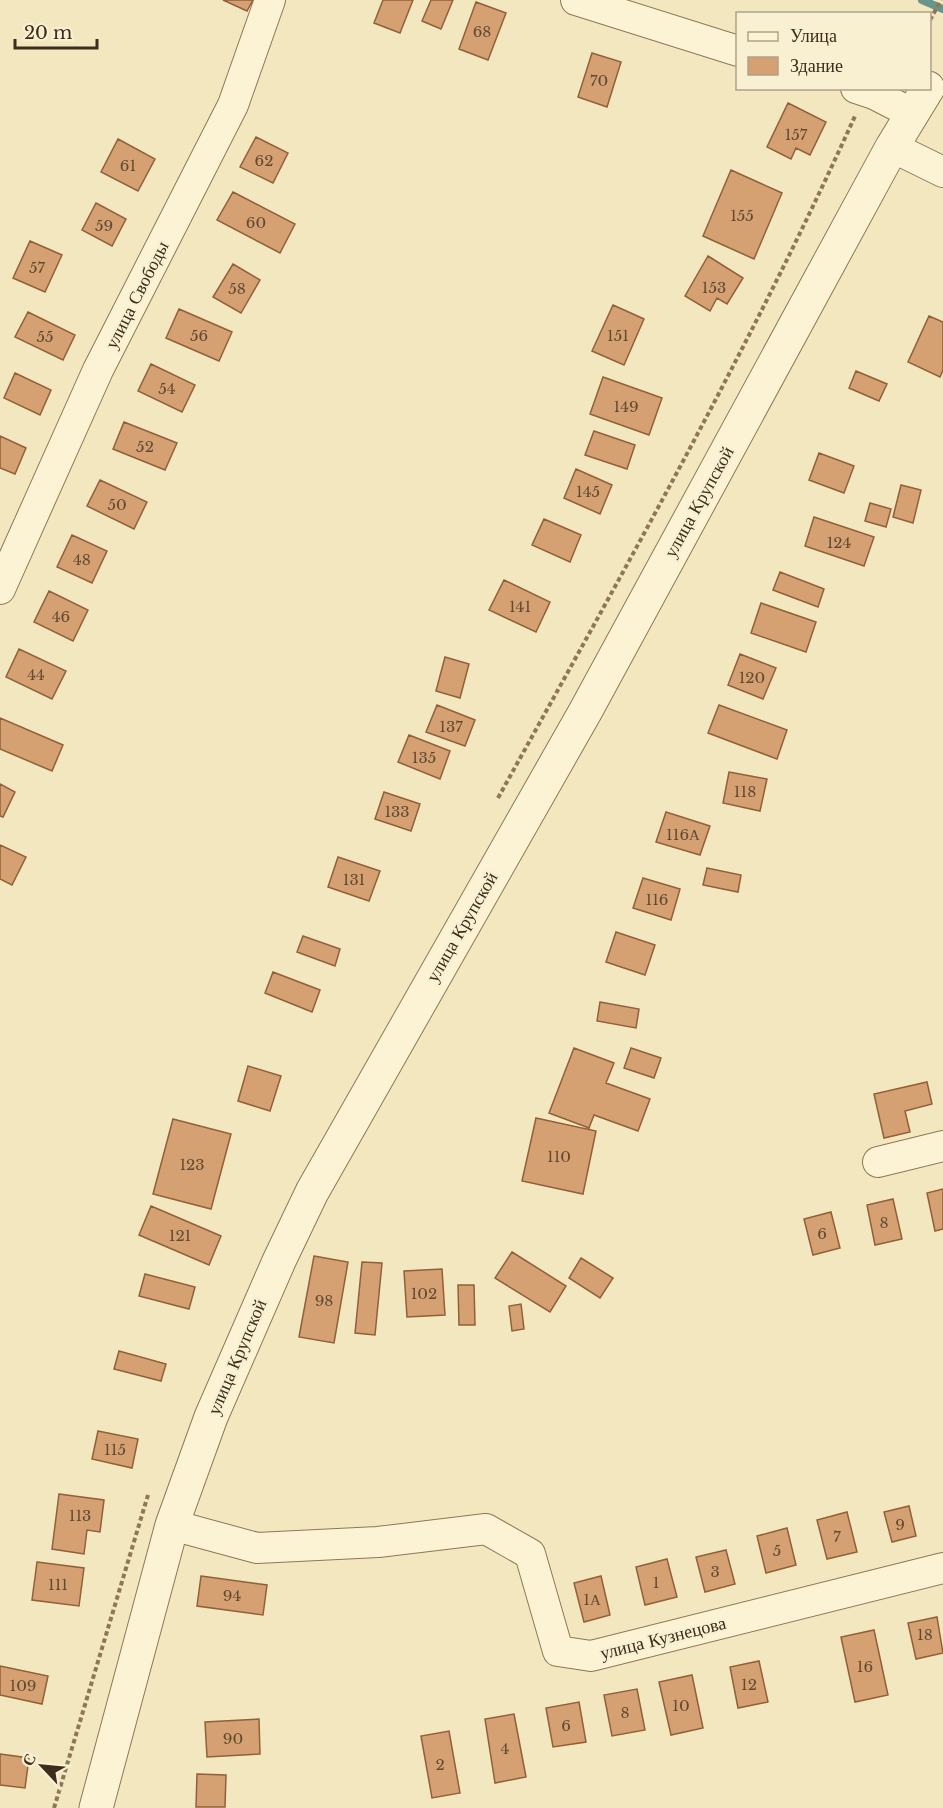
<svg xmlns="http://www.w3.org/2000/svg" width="943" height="1808" viewBox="0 0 943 1808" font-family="'Libre Baskerville',serif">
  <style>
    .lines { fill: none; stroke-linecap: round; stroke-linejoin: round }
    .stream { stroke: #69948c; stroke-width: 8 }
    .building { fill: #d5a172; stroke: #916039; stroke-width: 1.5 }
    .minor-casing { stroke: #8f7756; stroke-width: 32 }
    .tertiary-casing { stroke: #8f7756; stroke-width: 35 }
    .path { stroke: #8f7756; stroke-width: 4; stroke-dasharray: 4.5 3; stroke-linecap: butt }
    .minor { stroke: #fcf3d5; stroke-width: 30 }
    .tertiary { stroke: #fcf3d5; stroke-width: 33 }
    .labels { text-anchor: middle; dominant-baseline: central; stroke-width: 5; stroke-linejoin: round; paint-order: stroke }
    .number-label { font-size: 15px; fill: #624a32 }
    .street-label { font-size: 18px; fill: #3c2d1c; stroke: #f9f0d1 }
  </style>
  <rect width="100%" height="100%" fill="#f3e7c0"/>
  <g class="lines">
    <path class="stream" d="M922,0l21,9"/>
  </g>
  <path class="building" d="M223,0h30l-6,11z
    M383,0h30l-13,33 -26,-10z
    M431,0h22l-12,29 -19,-8z
    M476,2l30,11 -18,47 -29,-11z
    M592,53l29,9 -14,45 -29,-10z
    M788,103l38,19 -16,33 -14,-7 -5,11 -24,-12z
    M256,137l32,16 -15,30 -33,-16z
    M118,139l37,20 -17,32 -37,-19z
    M731,170l51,23 -28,66 -51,-23z
    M233,192l62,32 -15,29 -63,-33z
    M96,203l30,16 -14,27 -30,-16z
    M30,241l32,14 -17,37 -32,-14z
    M708,256l35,22 -16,26 -10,-6 -7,13 -25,-15z
    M233,264l27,16 -19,33 -28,-16z
    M613,305l31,14 -20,46 -32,-14z
    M179,309l53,23 -13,29 -53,-23z
    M28,312l47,23 -12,25 -48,-23z
    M929,316l14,6v48l-3,7 -32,-15z
    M151,364l44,21 -13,27 -44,-21z
    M856,371l31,13 -8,17 -30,-13z
    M15,373l36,17 -11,25 -36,-17z
    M603,377l59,21 -13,37 -59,-21z
    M124,422l53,21 -12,27 -52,-21z
    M594,431l41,14 -8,24 -42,-14z
    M0,436l26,12 -11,26 -15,-6z
    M819,453l35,13 -10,27 -35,-13z
    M576,469l36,16 -12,29 -36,-16z
    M100,480l47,22 -13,27 -47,-23z
    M901,485l20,5 -8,33 -20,-6z
    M870,503l21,6 -5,18 -21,-6z
    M814,517l60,20 -10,29 -59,-20z
    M544,519l37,16 -11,27 -38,-17z
    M72,535l35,16 -15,32 -35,-16z
    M780,572l44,17 -6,18 -45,-17z
    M504,580l46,22 -14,30 -47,-22z
    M49,591l39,19 -15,31 -39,-19z
    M761,603l55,19 -10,30 -55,-19z
    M19,649l47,22 -14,28 -46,-22z
    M740,654l36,14 -13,31 -35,-14z
    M445,657l24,7 -9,34 -24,-7z
    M437,705l38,15 -10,26 -39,-14z
    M719,705l68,25 -10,29 -69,-26z
    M0,718l63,27 -11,26 -52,-22z
    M409,735l41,16 -10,28 -42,-17z
    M729,772l38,7 -7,32 -37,-8z
    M0,784l15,8 -12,25 -3,-1z
    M384,792l36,12 -9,27 -36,-12z
    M666,812l44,14 -10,29 -44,-13z
    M0,845l26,12 -14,28 -12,-6z
    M338,857l42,14 -11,30 -41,-14z
    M707,868l34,7 -3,17 -35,-7z
    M643,878l37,11 -9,31 -38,-12z
    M616,932l39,13 -10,30 -39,-13z
    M303,936l37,13 -5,17 -38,-14z
    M273,972l47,18 -8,22 -47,-19z
    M600,1002l39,7 -3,19 -39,-7z
    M574,1048l40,15 -8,20 44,16 -12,32 -44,-16 -5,13 -40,-15z
    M631,1048l30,10 -7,20 -30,-10z
    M248,1066l33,10 -11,35 -32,-10z
    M927,1082l5,22 -27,7 5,21 -26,6 -10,-44z
    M536,1118l60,13 -13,63 -61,-13z
    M173,1119l58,15 -20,75 -58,-15z
    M943,1189v40l-8,2 -8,-38z
    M893,1199l9,40 -27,6 -8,-40z
    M151,1206l70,30 -12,29 -70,-30z
    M831,1212l9,36 -27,7 -9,-36z
    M512,1252l54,34 -16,26 -55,-34z
    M314,1256l34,6 -14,81 -35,-6z
    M581,1258l32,20 -13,20 -31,-20z
    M362,1262l20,1 -7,72 -20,-2z
    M442,1269l3,46 -38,2 -3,-46z
    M145,1274l50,13 -6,22 -50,-13z
    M458,1285h16l1,40h-16z
    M521,1304l3,25 -12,2 -3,-25z
    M119,1351l47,13 -5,17 -47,-12z
    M98,1431l40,8 -6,29 -40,-9z
    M59,1494l45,6 -4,32 -13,-2 -3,24 -32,-5z
    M909,1506l7,30 -24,6 -8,-30z
    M847,1512l10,40 -30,7 -10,-39z
    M787,1528l9,37 -30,8 -9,-37z
    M726,1550l9,34 -30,8 -9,-35z
    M667,1559l10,38 -32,8 -9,-38z
    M37,1562l47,6 -5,38 -47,-6z
    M201,1576l66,9 -4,30 -66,-9z
    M601,1576l9,39 -26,7 -10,-39z
    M937,1617l6,36 -27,6 -8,-36z
    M874,1630l14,65 -33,7 -14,-65z
    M759,1661l9,41 -30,6 -8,-41z
    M0,1666l48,10 -6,28 -42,-9z
    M692,1675l11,53 -32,7 -12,-53z
    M637,1689l8,41 -33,6 -8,-41z
    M579,1702l7,40 -33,5 -7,-39z
    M514,1714l12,63 -31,6 -10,-64z
    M259,1719l1,35 -53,3 -2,-35z
    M449,1731l11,62 -28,5 -11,-62z
    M0,1754l29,4 -4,30 -25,-3z
    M197,1774l29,1 -1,32h-29z"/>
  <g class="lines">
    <g class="minor-casing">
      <path id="minor" d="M576,0l162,51
        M856,88l18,6 39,20
        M892,147l51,25
        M0,589l98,-219 135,-265 37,-105
        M878,1162l65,-16
        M172,1525l85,23 121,-6 108,-13 44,25 28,97 33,5 352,-88"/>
    </g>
    <g class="tertiary-casing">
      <path id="tertiary" d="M96,1808l76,-283 39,-108 68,-156 33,-69 273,-480 307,-565 36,-59"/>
    </g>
    <path class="path" d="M930,20l11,-20
      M498,798c124,-224 251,-448 357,-682
      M54,1808l94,-313"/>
    <use href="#minor" class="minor"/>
    <use href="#tertiary" class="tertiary"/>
  </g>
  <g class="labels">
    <g class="number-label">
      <text x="482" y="31">68</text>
      <text x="599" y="80">70</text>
      <text x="796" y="134">157</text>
      <text x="264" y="160">62</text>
      <text x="128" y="165">61</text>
      <text x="742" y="215">155</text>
      <text x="256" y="222">60</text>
      <text x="104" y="225">59</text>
      <text x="37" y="267">57</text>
      <text x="714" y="287">153</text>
      <text x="237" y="288">58</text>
      <text x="199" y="335">56</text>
      <text x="618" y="335">151</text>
      <text x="45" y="336">55</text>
      <text x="167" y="388">54</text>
      <text x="626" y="406">149</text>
      <text x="145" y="446">52</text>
      <text x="588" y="491">145</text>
      <text x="117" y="504">50</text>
      <text x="839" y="542">124</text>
      <text x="82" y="559">48</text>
      <text x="520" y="606">141</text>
      <text x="61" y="616">46</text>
      <text x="36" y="674">44</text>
      <text x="752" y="677">120</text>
      <text x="451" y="726">137</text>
      <text x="424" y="757">135</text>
      <text x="745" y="791">118</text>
      <text x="397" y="811">133</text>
      <text x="683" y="834">116А</text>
      <text x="354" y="879">131</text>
      <text x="657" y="899">116</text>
      <text x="559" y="1156">110</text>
      <text x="192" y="1164">123</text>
      <text x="884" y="1222">8</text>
      <text x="822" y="1233">6</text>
      <text x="180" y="1235">121</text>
      <text x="424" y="1293">102</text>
      <text x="324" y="1300">98</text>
      <text x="115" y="1449">115</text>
      <text x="80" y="1515">113</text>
      <text x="900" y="1524">9</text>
      <text x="837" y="1536">7</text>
      <text x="777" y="1550">5</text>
      <text x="715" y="1571">3</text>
      <text x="656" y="1582">1</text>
      <text x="58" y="1584">111</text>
      <text x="232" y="1595">94</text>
      <text x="592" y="1599">1А</text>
      <text x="925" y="1634">18</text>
      <text x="865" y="1666">16</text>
      <text x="749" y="1684">12</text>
      <text x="23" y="1685">109</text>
      <text x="681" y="1705">10</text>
      <text x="625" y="1712">8</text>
      <text x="566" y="1725">6</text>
      <text x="233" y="1738">90</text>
      <text x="505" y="1748">4</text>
      <text x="440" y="1764">2</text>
    </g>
    <g class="street-label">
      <text transform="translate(137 295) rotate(-63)">улица Свободы</text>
      <text transform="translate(699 502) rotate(-61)">улица Крупской</text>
      <text transform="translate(462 927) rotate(-60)">улица Крупской</text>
      <text transform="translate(237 1357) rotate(-67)">улица Крупской</text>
      <text transform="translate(663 1638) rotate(-14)">улица Кузнецова</text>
    </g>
  </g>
  <rect x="736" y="12" width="195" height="78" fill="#f9f0d1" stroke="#ada289" stroke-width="1.5"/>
  <rect x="748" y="32" width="30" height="9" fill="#fcf3d5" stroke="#ada289" stroke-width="1.5"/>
  <text x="790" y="42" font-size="18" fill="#3c2d1c">Улица</text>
  <rect x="748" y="57" width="30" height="18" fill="#d5a172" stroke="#ada289" stroke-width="1.5"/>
  <text x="790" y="72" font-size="18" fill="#3c2d1c">Здание</text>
  <g transform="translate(42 1766) rotate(296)" stroke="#f9f0d1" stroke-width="4.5" paint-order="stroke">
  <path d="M0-4.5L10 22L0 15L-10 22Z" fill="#3c2d1c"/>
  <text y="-9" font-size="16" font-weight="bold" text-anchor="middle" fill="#3c2d1c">С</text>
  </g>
  <path d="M15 39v9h82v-9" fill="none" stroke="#3c2d1c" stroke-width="3"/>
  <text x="24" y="39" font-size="18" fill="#3c2d1c" stroke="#f9f0d1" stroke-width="4.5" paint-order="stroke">20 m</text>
</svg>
